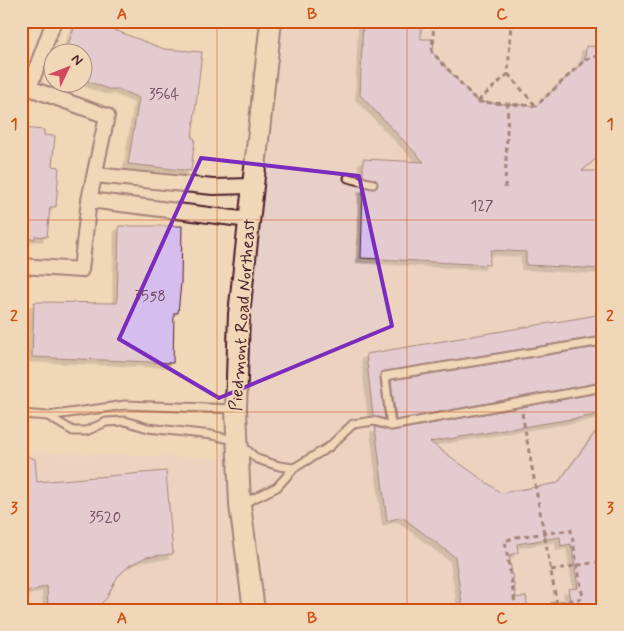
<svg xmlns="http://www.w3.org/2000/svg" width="624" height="631" viewBox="0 0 624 631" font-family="Mynerve,sans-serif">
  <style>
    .built { fill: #e8cfc8 }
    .building { fill: #d5bded; stroke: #4a1f2b; filter: url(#shadow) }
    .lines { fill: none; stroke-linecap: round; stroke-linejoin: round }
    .service-casing { stroke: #4a1f2b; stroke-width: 11 }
    .minor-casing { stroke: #4a1f2b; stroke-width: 18 }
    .secondary-casing { stroke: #4a1f2b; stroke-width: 24 }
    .path { stroke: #4a1f2b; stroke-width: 3; stroke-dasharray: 5 4; stroke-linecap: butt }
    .service { stroke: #f0d7b8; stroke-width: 7 }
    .minor { stroke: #f0d7b8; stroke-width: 14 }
    .secondary { stroke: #f0d7b8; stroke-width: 20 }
    .marked { fill: none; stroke: #7b2cbf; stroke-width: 4; stroke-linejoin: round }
    .grid { fill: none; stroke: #d05011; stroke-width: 1; stroke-opacity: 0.55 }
    .labels { text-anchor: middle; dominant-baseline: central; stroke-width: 4; stroke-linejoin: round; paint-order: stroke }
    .number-label { font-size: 15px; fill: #6d465c }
    .street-label { font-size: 18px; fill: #4a1f2b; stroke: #f0d7b8 }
    .neatline { fill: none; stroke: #d05011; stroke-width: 2 }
    .grid-label { font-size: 16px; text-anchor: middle; font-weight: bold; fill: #d05011 }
  </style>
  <defs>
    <filter id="shadow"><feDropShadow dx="-4.5" dy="4.5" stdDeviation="0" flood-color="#0004"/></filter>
  </defs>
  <rect width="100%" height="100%" fill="#f0d7b8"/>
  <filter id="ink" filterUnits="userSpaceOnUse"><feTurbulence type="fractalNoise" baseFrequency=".02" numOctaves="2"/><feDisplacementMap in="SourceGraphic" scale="10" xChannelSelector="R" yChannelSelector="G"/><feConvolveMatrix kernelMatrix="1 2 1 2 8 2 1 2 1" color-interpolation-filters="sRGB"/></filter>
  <g filter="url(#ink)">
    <path class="built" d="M270,21h333v589h-582v-158l200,6z"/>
    <path class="building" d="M77,21h24l9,4 -1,3 55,21 38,3 -10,86 3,1 -4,32 -63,-7 11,-66 -21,-9h-10l-26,-10v-27h-17z
      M363,21h58v18h14l-3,13 46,50 58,4 49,-46 1,-14 17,1v105l-21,19h21v98l-77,-4v-13l-35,-2 -2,15 -128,-7 2,-71 11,2 4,-4 -2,-5 -13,-4v-17l61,3 -64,-67z
      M21,128l23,2v5l11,1 -3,30 7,1 -3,40h-6l-3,30 -12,-1v3l-14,-1z
      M119,226h63l-1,57 -3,30h-4l-1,50 -141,-6 2,-55 83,1z
      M603,314v22l-221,36 -2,5 5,42 -12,-3 -7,-62z
      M603,346v36l-207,38 -5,-40z
      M603,392v22l-173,28 71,51 57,-10 45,-61v188h-31l-4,-21 10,-1 -3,-21 -4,-23 -10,2 -1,-9 -43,7 1,9 -9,2 7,43 10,-2 2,14h-65l-8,-53 -53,-40 -15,4 -12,-94 17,4z
      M21,454l14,5 2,23 129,-11 7,83 -27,3 -16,8 -12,11 -12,23 -11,11h-47l-1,-24 -26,8z"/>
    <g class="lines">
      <g class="service-casing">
        <path id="service" d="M348,178l25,6
          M21,414l27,2 77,-11 110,4
          M48,416l25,15h13l20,-9 19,-1 23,7 64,7 25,6 20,18 22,7 15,2
          M391,426l-6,-50 218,-35
          M242,504l35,-17 17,-19 35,-21 24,-23 21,-3 17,5 212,-39"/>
      </g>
      <g class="minor-casing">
        <path id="minor" d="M21,85l86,31 -18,84 -8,70 -60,-4
          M29,88l25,-67
          M95,175l118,12 39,-1
          M89,200l160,20"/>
      </g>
      <g class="secondary-casing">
        <path id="secondary" d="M254,610l-14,-105 -4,-96 3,-95 32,-293"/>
      </g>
      <path class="path" d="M434,21l-2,31 46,50 58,4 49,-46 18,-6
        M557,21l46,3
        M508,74l27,31
        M478,101l30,-27 3,-53
        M505,188l3,-84
        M522,413l36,197
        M551,570l52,-9
        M516,610l-11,-69 11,-4 55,-7 12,68 -66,12"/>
      <use href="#service" class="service"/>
      <use href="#minor" class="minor"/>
      <use href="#secondary" class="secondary"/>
    </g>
  </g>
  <path d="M0 0H624V631H0ZM201,158l158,18 33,150 -173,72 -100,-59z" fill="#f0d7b8" fill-opacity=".55" fill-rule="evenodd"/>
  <path class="marked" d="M201,158l158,18 33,150 -173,72 -100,-59z"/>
  <path class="grid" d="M217,21v589M407,21v589M21,220h582M21,412h582"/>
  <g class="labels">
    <g class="number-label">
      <text x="164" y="95">3564</text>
      <text x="482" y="207">127</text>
      <text x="150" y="297">3558</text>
      <text x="105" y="518">3520</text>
    </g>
    <g class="street-label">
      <text transform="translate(243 315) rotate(-86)">Piedmont Road Northeast</text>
    </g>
  </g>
  <rect width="624" height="631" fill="none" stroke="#f0d7b8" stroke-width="55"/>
  <g transform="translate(68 68) rotate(47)"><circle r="24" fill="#f0d7b8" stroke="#ae8d80"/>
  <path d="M0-4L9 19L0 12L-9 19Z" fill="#d1495b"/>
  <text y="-8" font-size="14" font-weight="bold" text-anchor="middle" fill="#4a1f2b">N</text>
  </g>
  <rect x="28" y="28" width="568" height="576" class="neatline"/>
  <g class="grid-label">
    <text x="122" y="19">A</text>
    <text x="312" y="19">B</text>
    <text x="502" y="19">C</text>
    <text x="14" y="129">1</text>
    <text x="610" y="129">1</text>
    <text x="14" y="321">2</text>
    <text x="610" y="321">2</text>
    <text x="14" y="513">3</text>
    <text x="610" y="513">3</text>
    <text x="122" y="623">A</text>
    <text x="312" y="623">B</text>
    <text x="502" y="623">C</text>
  </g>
</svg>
